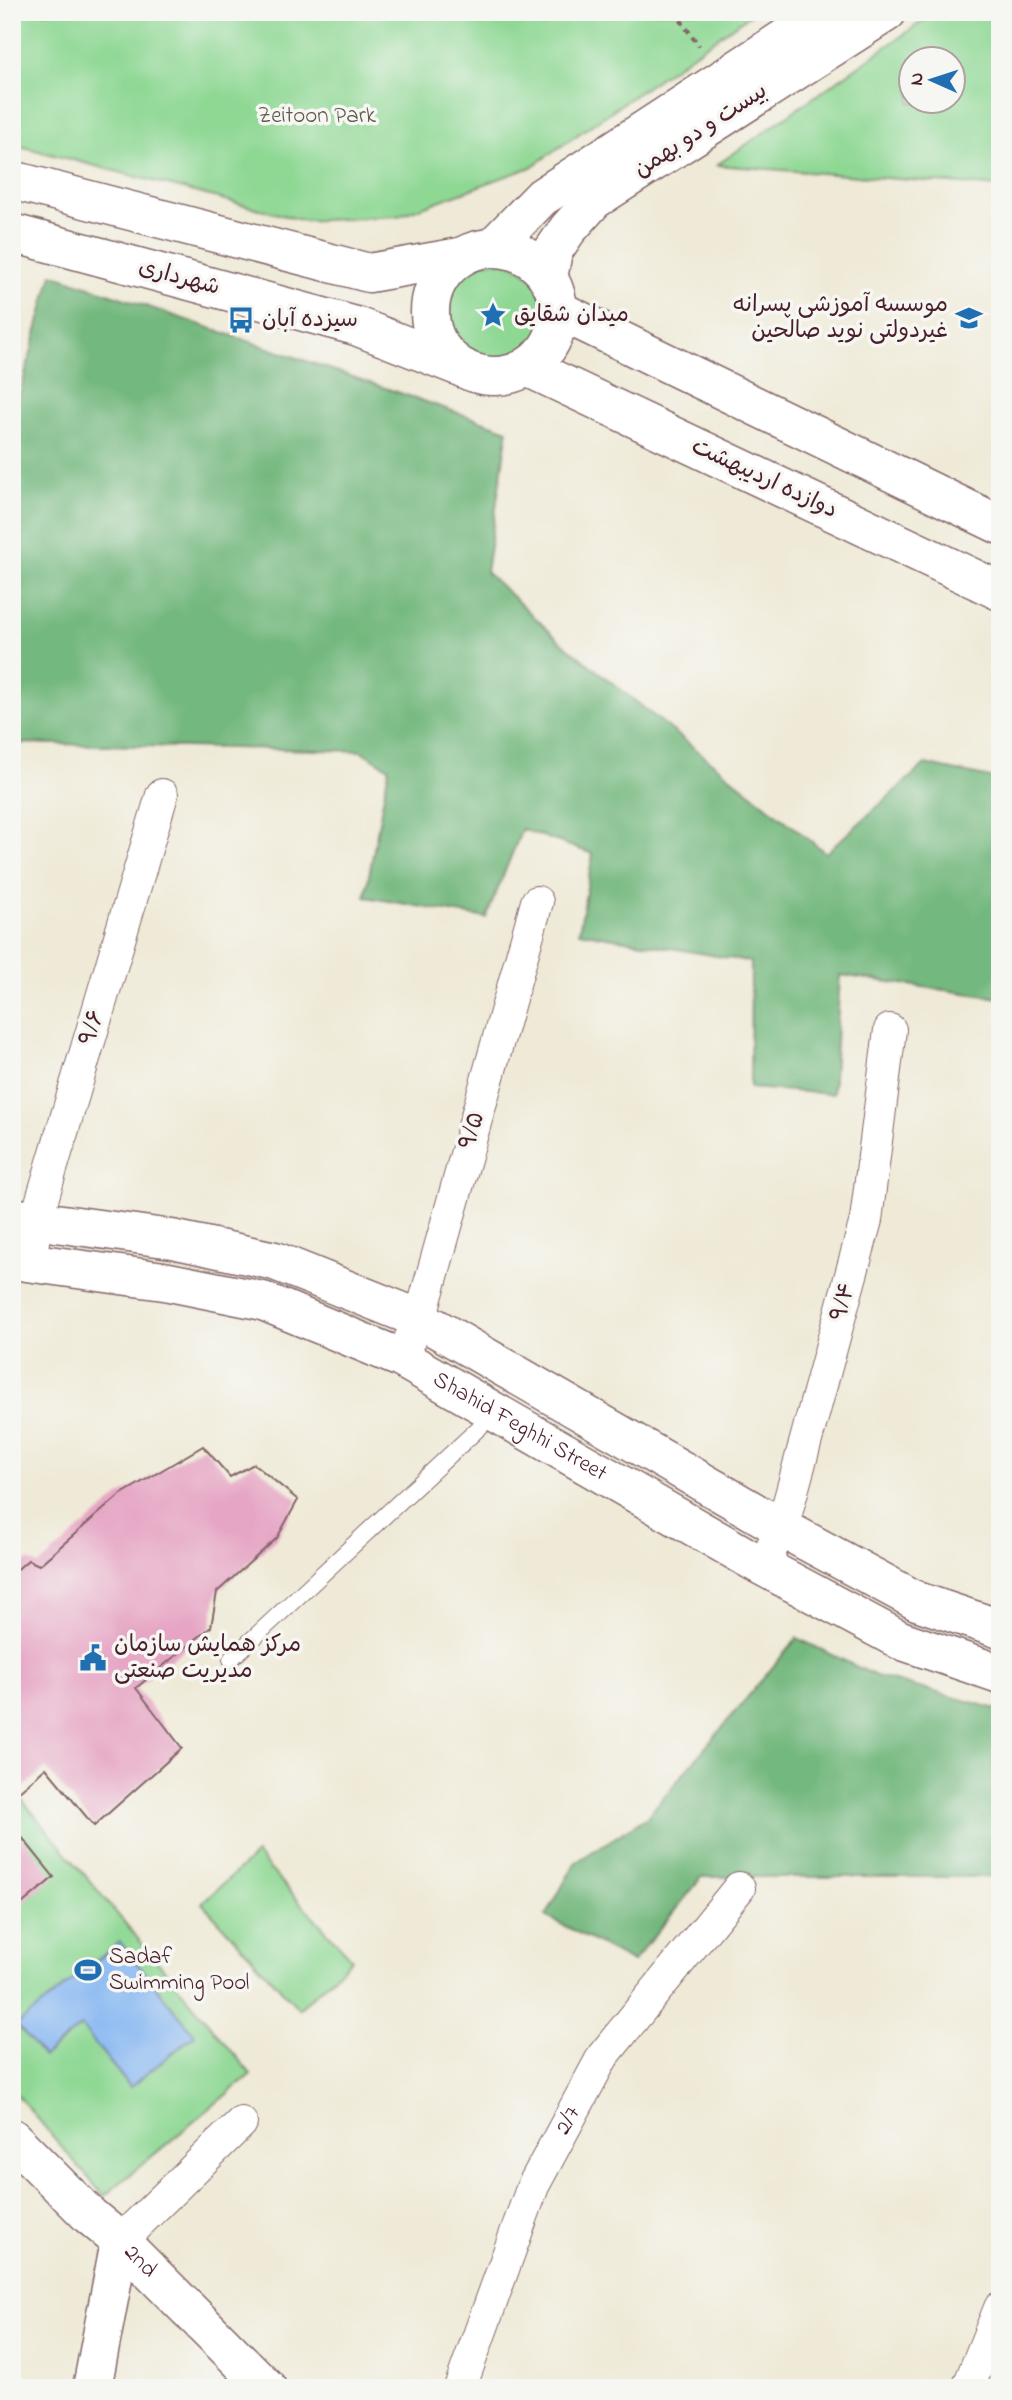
<svg xmlns="http://www.w3.org/2000/svg" width="1012" height="2400" viewBox="0 0 1012 2400" font-family="'Indie Flower','Playpen Sans Arabic',sans-serif">
  <style>
    .green { fill: #8fd894; stroke: #6c7c60; stroke-width: 2; fill-rule: evenodd }
    .forest { fill: #73b87e; stroke: #5e6c54; stroke-width: 2 }
    .water { fill: #87b7f2; stroke: #686b8e; stroke-width: 2 }
    .building { fill: #e6a5c4 }
    .lines { fill: none; stroke-linecap: round; stroke-linejoin: round }
    .lane-casing { stroke: #846667; stroke-width: 18 }
    .street-casing { stroke: #846667; stroke-width: 34 }
    .secondary-casing { stroke: #846667; stroke-width: 41 }
    .path { stroke: #846667; stroke-width: 4.5; stroke-dasharray: 5 5; stroke-linecap: butt }
    .lane { stroke: #fff; stroke-width: 16 }
    .street { stroke: #fff; stroke-width: 32 }
    .secondary { stroke: #fff; stroke-width: 38 }
    .labels { text-anchor: middle; dominant-baseline: central; stroke-width: 7; stroke-linejoin: round; paint-order: stroke }
    .park-label { font-size: 23px; fill: #5f564a; stroke: #f6f6f2 }
    .street-label { font-size: 23px; fill: #4a1f2b; stroke: #f6f6f2 }
    .poi-label { font-size: 23px; fill: #4a1f2b; stroke: #f6f6f2; text-anchor: start }
  </style>
  <rect width="100%" height="100%" fill="#f6f6f2"/>
  <filter id="ink" filterUnits="userSpaceOnUse"><feTurbulence type="fractalNoise" baseFrequency=".0143" numOctaves="2"/><feDisplacementMap in="SourceGraphic" scale="14" xChannelSelector="R" yChannelSelector="G"/><feConvolveMatrix kernelMatrix="1 2 1 2 8 2 1 2 1" color-interpolation-filters="sRGB"/></filter>
  <filter id="wash" filterUnits="userSpaceOnUse"><feTurbulence type="fractalNoise" baseFrequency=".00686" numOctaves="4" result="noise"/><feDisplacementMap in="SourceGraphic" scale="28" xChannelSelector="R" yChannelSelector="G"/><feGaussianBlur stdDeviation="1.57" result="paint"/><feColorMatrix in="noise" values="0 0 0 0 0 0 0 0 0 0 0 0 0 0 0 0 0 1.4 0 .05"/><feComposite in="paint" operator="in"/></filter>
  <g filter="url(#wash)">
    <rect width="100%" height="100%" fill="#efead7"/>
    <path class="green" d="M12,12h742l-223,155 -133,49 -93,5 -293,-77z
      M936,12h64v175l-283,-22zM911,60h42v42h-42z
      M442 312a51 51 0 1 1 102 0a51 51 0 1 1-102 0Z
      M12,1788l239,286 -147,122 -92,-107z
      M256,1854l96,105 -53,50 -97,-106z"/>
    <path class="forest" d="M52,274l456,156 -22,142 75,70 265,211 99,-89 75,16v218l-160,-23 -7,119 -83,-6 1,-126 -172,-30 14,-78 -71,-25 -36,89 -121,-21 24,-129 -28,-17 -349,-8v-319z
      M797,1638l79,38 124,34v167h-298l-69,85 -87,-46 29,-53 72,-46z"/>
    <path class="water" d="M120,1942l75,93 -65,52 -49,-61 -38,31 -26,-32z"/>
    <g id="blocks">
      <path class="building" d="M203,1446l27,31 24,-13 44,36 -21,38 -60,54 -6,35 -75,61 46,60 -88,78 -48,-58 -29,25 -5,-5v-214l16,-14 11,5 81,-70z
        M12,1825l42,52 -42,35z"/>
    </g>
  </g>
  <g filter="url(#ink)">
    <use href="#blocks" fill-opacity="0" stroke="#846667" stroke-width="2"/>
    <g class="lines">
      <g class="lane-casing">
        <path id="lane" d="M231,1659l265,-247"/>
      </g>
      <g class="street-casing">
        <g id="street">
          <path d="M30,1263l6,-43 126,-425"/>
          <path d="M401,1358l19,-39 117,-417"/>
          <path d="M762,1566l20,-38 84,-308 24,-190"/>
          <path d="M120,2241l121,-118"/>
          <path id="s1" d="M460,2388l73,-202 70,-130 136,-168"/>
          <path d="M968,2388l32,-80"/>
        </g>
      </g>
      <g class="secondary-casing">
        <g id="secondary">
          <path d="M12,180l357,93 91,-16"/>
          <path d="M12,233l344,93 107,42"/>
          <path d="M492,248l50,-51 283,-185"/>
          <circle cx="494" cy="312" r="64"/>
          <path d="M548,278l5,-27 15,-22 26,-29 293,-188"/>
          <path d="M558,310l442,215"/>
          <path d="M527,367l473,224"/>
          <path d="M12,1217l160,22 103,22 145,58 362,209 135,73 83,28"/>
          <path id="s2" d="M12,1260l152,21 99,20 138,57 361,208 138,74 100,34"/>
          <path id="s3" d="M12,2138l78,78 30,25 147,147"/>
          <path d="M92,2388l28,-147"/>
        </g>
      </g>
      <path class="path" d="M675,12l24,34"/>
      <use href="#lane" class="lane"/>
      <use href="#street" class="street"/>
      <use href="#secondary" class="secondary"/>
    </g>
  </g>
  <defs>
    <g id="sight-bare" transform="scale(2.1)"><path d="M0-6L1.8-2.2L6-1.7L2.9 1.2L3.7 5.4L0 3.3L-3.7 5.4L-2.9 1.2L-6-1.7L-1.8-2.2Z" fill="#1f6fb2" stroke="#f6f6f2" stroke-width="2.5" paint-order="stroke"/></g>
    <g id="school-bare" transform="scale(2.1)"><path d="M0-5L7-2L0 1L-7-2ZM-4 1L0 2.5L4 1V4Q0 6-4 4Z" fill="#1f6fb2" stroke="#f6f6f2" stroke-width="2.5" paint-order="stroke"/></g>
    <g id="bus-bare" transform="scale(2.1)"><path d="M-5-6H5V4H4V6H2V4H-2V6H-4V4H-5ZM-3.5-4V0h7V-4ZM-3.5 1.2v1.5H-2V1.2ZM2 1.2v1.5H3.5V1.2Z" fill="#1f6fb2" stroke="#f6f6f2" stroke-width="2.5" paint-order="stroke"/></g>
    <g id="civic-bare" transform="scale(2.1)"><path d="M-.6-6.5H3V-4.5H.6V-3L4-1V1h2V6H-6V1h2V-1L-.6-3ZM-1.2 2.5V6h2.4V2.5Z" fill="#1f6fb2" stroke="#f6f6f2" stroke-width="2.5" paint-order="stroke"/></g>
    <g id="stadium-bare" transform="scale(2.1)"><path d="M0-5a6.5 5 0 1 0 0 10a6.5 5 0 1 0 0-10ZM-3.5-1.8h7v3.6h-7Z" fill="#1f6fb2" stroke="#f6f6f2" stroke-width="2.5" paint-order="stroke"/></g>
  </defs>
  <g fill-rule="evenodd">
    <use href="#sight-bare" x="493" y="315"/>
    <use href="#school-bare" x="969" y="318"/>
    <use href="#bus-bare" x="241" y="320"/>
    <use href="#civic-bare" x="93" y="1658"/>
    <use href="#stadium-bare" x="88" y="1970"/>
  </g>
  <g class="labels">
    <g class="park-label">
      <text x="317" y="116">Zeitoon Park</text>
    </g>
    <g class="street-label">
      <text transform="translate(701 131) rotate(-33)">بیست و دو بهمن</text>
      <text transform="translate(179 278) rotate(15)">شهرداری</text>
      <text transform="translate(764 479) rotate(25)">دوازده اردیبهشت</text>
      <text transform="translate(93 1028) rotate(-73)">۹/۶</text>
      <text transform="translate(473 1131) rotate(-74)">۹/۵</text>
      <text transform="translate(844 1302) rotate(-75)">۹/۴</text>
      <text stroke="none"><textPath href="#s2" startOffset="541">Shahid Feghhi Street</textPath></text>
      <text stroke="none"><textPath href="#s1" startOffset="289">2/7</textPath></text>
      <text stroke="none"><textPath href="#s3" startOffset="178">2nd</textPath></text>
    </g>
    <g class="poi-label">
      <text x="948" y="305" text-anchor="end">موسسه آموزشی پسرانه<tspan x="948" dy="26">غیردولتی نوید صالحین</tspan></text>
      <text x="514" y="315">میدان شقایق</text>
      <text x="262" y="320">سیزده آبان</text>
      <text x="114" y="1645">مرکز همایش سازمان<tspan x="114" dy="26">مدیریت صنعتی</tspan></text>
      <text x="109" y="1957">Sadaf<tspan x="109" dy="26">Swimming Pool</tspan></text>
    </g>
  </g>
  <rect width="1012" height="2400" fill="none" stroke="#f6f6f2" stroke-width="42"/>
  <g transform="translate(932 80) rotate(273)"><circle r="33" fill="#f6f6f2" stroke="#b1a0a2" stroke-width="2"/>
  <path d="M0-5L12 26L0 18L-12 26Z" fill="#1f6fb2"/>
  <text y="-10" font-size="19" font-weight="bold" text-anchor="middle" fill="#4a1f2b">N</text>
  </g>
</svg>
